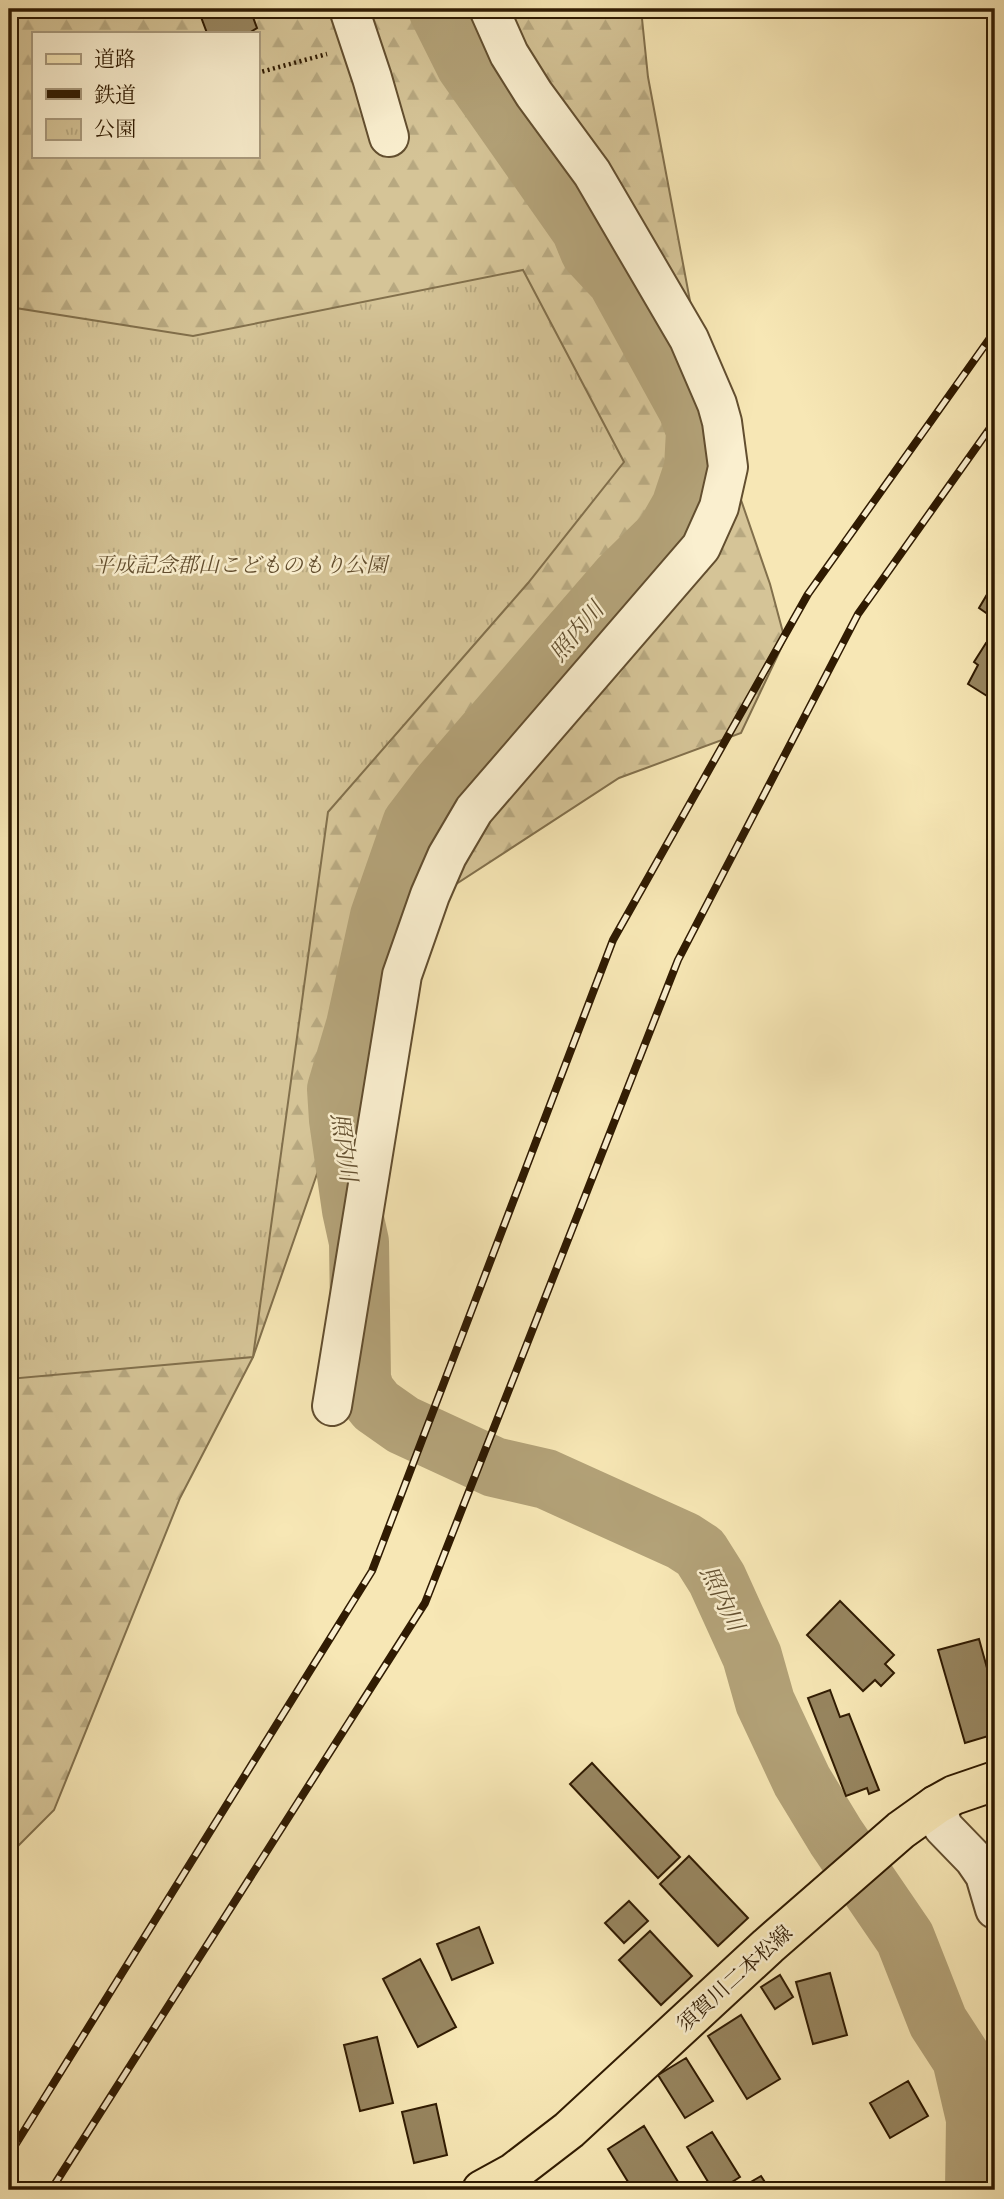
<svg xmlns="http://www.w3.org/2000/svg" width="1004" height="2199" viewBox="0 0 1004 2199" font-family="'Gentium Book Plus','Noto Serif JP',serif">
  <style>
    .forest { fill: url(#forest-firs); stroke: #82704c; stroke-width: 2; fill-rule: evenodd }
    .park { fill: url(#park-tufts); stroke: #82704c; stroke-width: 2 }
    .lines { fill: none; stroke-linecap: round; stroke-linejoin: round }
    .river { stroke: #b3a278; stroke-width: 60 }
    .building { fill: #97855f; stroke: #301b02; stroke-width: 2 }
    .minor-casing { stroke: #624e2f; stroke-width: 42 }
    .major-casing { stroke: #301b02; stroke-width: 42 }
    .path { stroke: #301b02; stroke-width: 4.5; stroke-dasharray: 2 3.5; stroke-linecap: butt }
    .minor { stroke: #faefcf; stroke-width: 38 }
    .major { stroke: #f7e7b5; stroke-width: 38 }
    .rail-casing { stroke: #301b02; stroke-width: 8 }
    .rail { stroke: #faefcf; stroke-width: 5; stroke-dasharray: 16; stroke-linecap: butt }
    .labels { text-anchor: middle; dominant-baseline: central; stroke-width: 5; stroke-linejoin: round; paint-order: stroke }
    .park-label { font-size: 21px; font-style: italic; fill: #624e2f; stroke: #faefcf }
    .street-label { font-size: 21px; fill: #301b02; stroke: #faefcf }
    .water-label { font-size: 23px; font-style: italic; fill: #645131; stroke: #faefcf }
  </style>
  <defs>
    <pattern id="forest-firs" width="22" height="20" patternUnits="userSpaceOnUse" patternTransform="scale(1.75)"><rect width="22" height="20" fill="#d5c497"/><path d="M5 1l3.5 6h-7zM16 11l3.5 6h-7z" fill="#b7a880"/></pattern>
    <pattern id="park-tufts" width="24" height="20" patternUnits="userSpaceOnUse" patternTransform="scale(1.75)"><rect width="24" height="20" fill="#d5c497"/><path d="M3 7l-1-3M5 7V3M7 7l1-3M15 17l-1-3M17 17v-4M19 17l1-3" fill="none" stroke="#b7a880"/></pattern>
  </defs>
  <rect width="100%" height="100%" fill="#f7e7b5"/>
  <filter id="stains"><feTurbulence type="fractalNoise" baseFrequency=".00286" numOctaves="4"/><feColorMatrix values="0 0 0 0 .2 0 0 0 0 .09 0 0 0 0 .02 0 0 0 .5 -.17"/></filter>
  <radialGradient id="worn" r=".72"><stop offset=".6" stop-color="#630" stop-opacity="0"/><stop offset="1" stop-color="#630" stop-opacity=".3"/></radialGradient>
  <path class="forest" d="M9,9h632l7,68 63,336 59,171 15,56 -44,93 -122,45 -172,112 -78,97 -51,184 -65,186 -73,141 -126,312 -45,45zM33,33h224v123h-224z"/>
  <path class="park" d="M523,270l101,192 -96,121 -200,229 -75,545 -244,22v-1072l184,29z"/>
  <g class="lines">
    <path class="river" d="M438,9l28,56 115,164 9,22 27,29 71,129 8,22 -2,37 -13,39 -16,28 -46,45 -178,206 -29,38 -32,92 -24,109 -19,64 2,31 13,90 7,32 2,137 4,13 11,14 27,19 91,42 52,12 137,62 17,11 17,27 35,77 13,46 37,79 34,56 69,101 33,84 24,37 14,60 -1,71"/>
  </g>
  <path class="building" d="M198,9h52l7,19 -8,5h-42z
    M11,130l5,20 -7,2v-21z
    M995,581v38l-16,-11z
    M995,640v61l-27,-17 10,-19 -4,-3 12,-19 5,3z
    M840,1601l54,54 -9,9 9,9 -13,13 -6,-6 -12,11 -56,-56z
    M979,1639l16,58v37l-30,9 -27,-93z
    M830,1690l10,27 9,-3 30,76 -10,4 -2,-6 -21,8 -38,-98z
    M592,1763l88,94 -22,21 -88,-94z
    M689,1856l59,62 -30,28 -58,-62z
    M629,1901l19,20 -24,22 -19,-20z
    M479,1927l14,36 -41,17 -15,-36z
    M650,1931l42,45 -31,29 -42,-45z
    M420,1959l36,68 -38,20 -35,-68z
    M830,1973l17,62 -34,9 -17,-62z
    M780,1975l13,22 -18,12 -14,-22z
    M741,2015l39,64 -33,20 -39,-63z
    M377,2037l16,66 -33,8 -16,-66z
    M686,2058l27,43 -28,17 -27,-43z
    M908,2081l20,35 -38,22 -20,-35z
    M436,2104l11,51 -33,8 -12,-51z
    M644,2126l39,64h-50l-25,-41z
    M712,2132l28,45 -21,13h-6l-26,-43z
    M761,2176l9,14h-33z"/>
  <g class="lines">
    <g class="minor-casing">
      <path id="minor" d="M349,9l23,69 17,59
        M332,1406l70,-431 28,-80 17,-39 27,-46 227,-263 18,-40 9,-40 -6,-45 -5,-18 -28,-65 -97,-166 -58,-79 -25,-40 -20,-45
        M936,1805l7,22 31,32 11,16 10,34"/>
    </g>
    <g class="major-casing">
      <path id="major" d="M482,2190l31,-17 56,-43 199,-184 133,-116 35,-25 18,-10 41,-14"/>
    </g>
    <path class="path" d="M257,73l70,-19
      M32,134h1"/>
    <use href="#minor" class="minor"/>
    <use href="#major" class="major"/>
    <g class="rail-casing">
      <path id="rail" d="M9,2155l363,-584 241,-631 195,-346 187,-263
        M51,2190l374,-587 253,-643 180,-346 137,-193"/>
    </g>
    <use href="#rail" class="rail"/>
  </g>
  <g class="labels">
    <g class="park-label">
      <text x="240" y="564">平成記念郡山こどものもり公園</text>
    </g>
    <g class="street-label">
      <text transform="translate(734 1978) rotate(-42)">須賀川二本松線</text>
    </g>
    <g class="water-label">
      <text transform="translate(576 631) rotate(-50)">照内川</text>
      <text transform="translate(345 1147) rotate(82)">照内川</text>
      <text transform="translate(723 1598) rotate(64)">照内川</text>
    </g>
  </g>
  <rect width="1004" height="2199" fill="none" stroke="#f7e7b5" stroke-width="35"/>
  <rect x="10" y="10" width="983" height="2178" fill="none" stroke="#301b02" stroke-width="3.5"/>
  <rect x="18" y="18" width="969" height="2164" fill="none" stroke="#301b02" stroke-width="2"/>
  <rect x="32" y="32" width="228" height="126" fill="#faefcf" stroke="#a99a7d" stroke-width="2"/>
  <rect x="46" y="54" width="35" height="10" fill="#f7e7b5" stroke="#a99a7d" stroke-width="2"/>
  <text x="94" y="66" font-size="21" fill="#301b02">道路</text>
  <rect x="46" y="89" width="35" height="10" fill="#301b02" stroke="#a99a7d" stroke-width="2"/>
  <text x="94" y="102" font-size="21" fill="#301b02">鉄道</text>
  <rect x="46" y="119" width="35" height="21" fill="url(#park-tufts)" stroke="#a99a7d" stroke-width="2"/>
  <text x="94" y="136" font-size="21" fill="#301b02">公園</text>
  <rect width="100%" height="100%" filter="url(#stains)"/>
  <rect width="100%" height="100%" fill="url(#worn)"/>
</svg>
